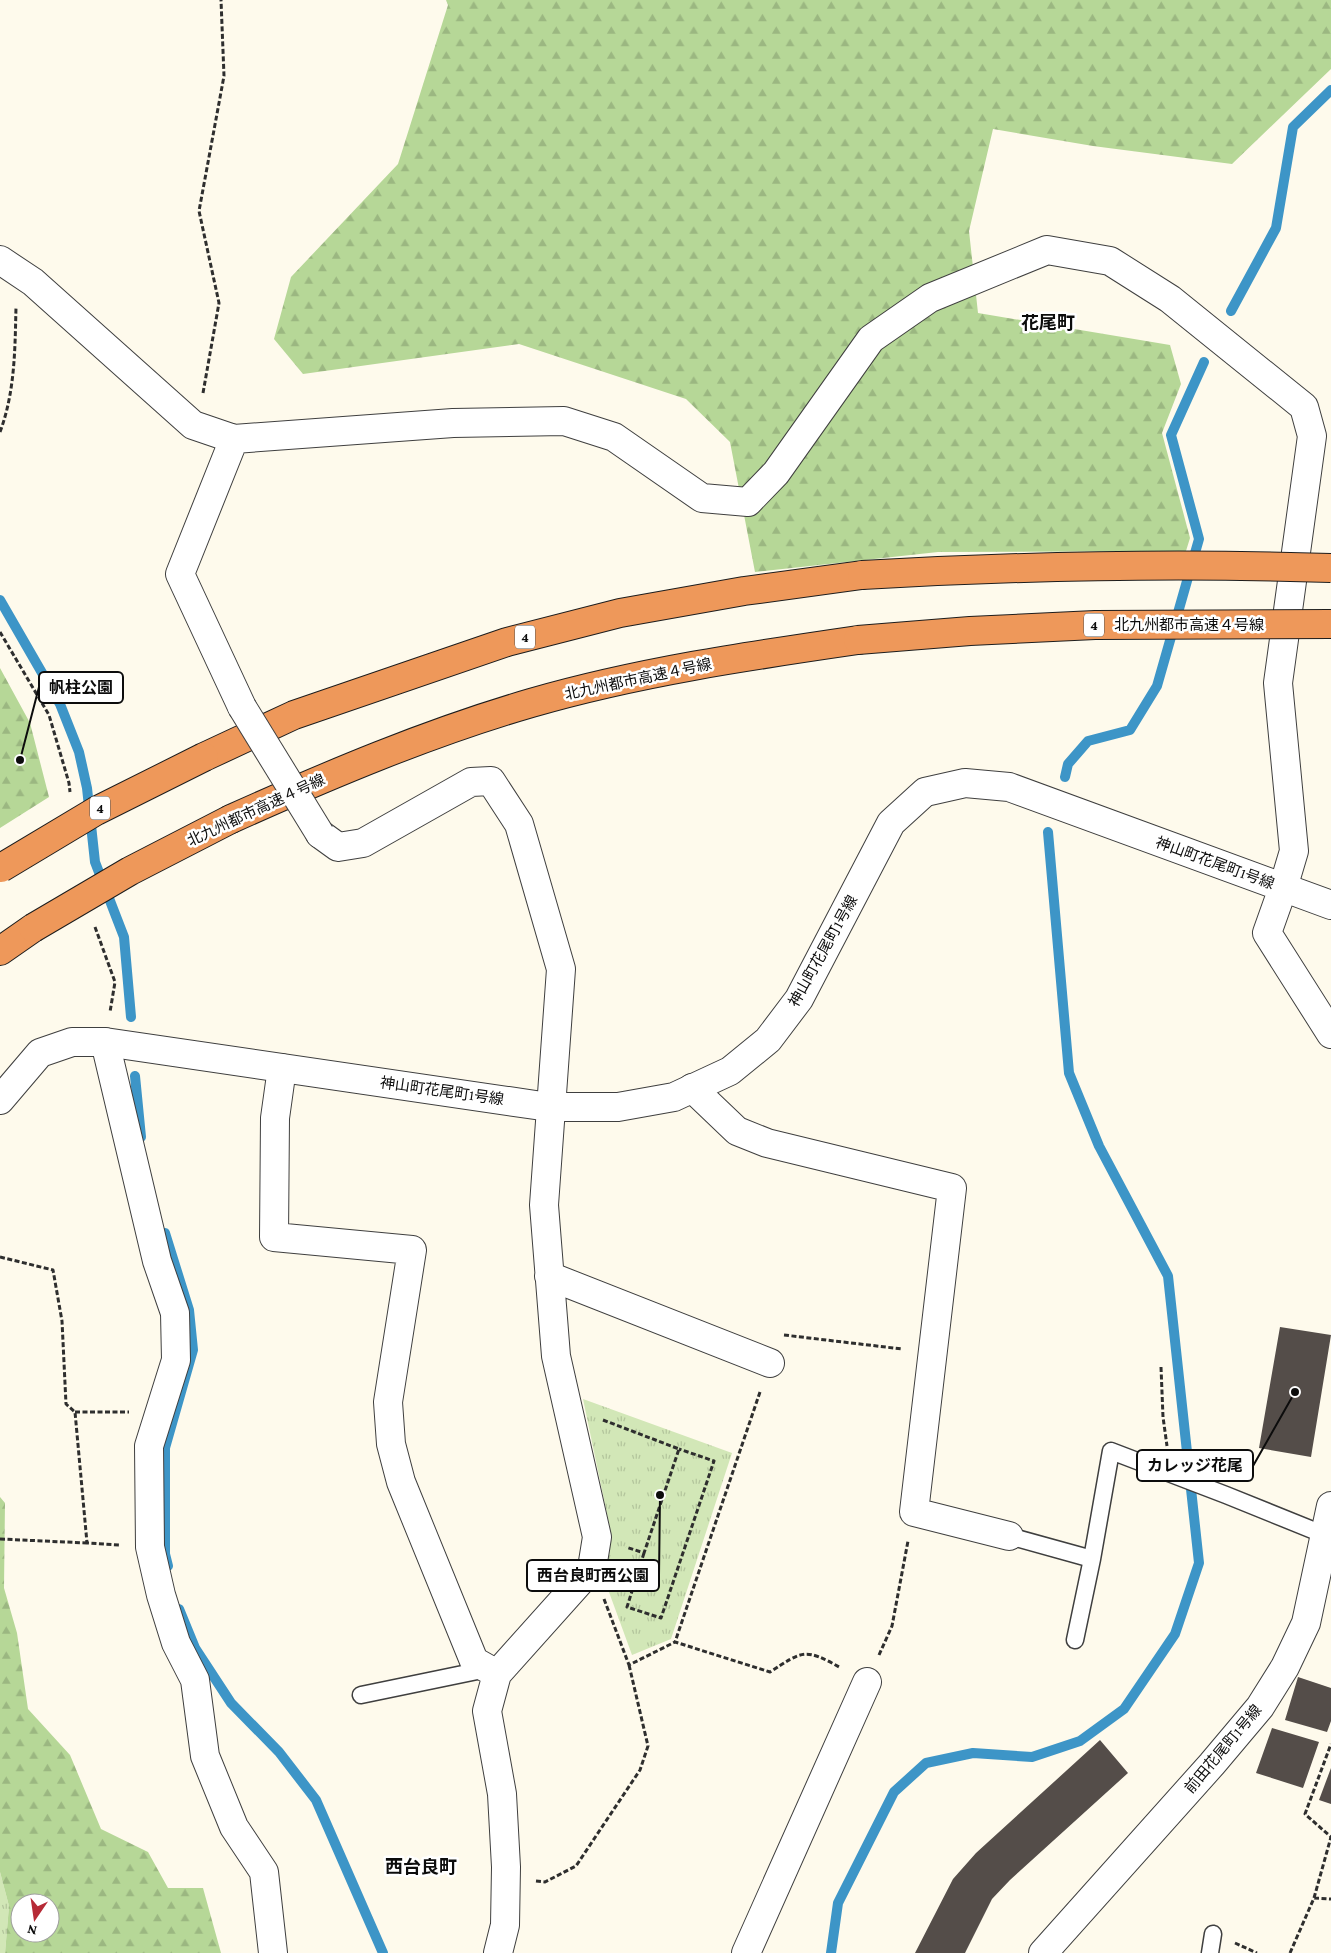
<svg xmlns="http://www.w3.org/2000/svg" width="1331" height="1953" viewBox="0 0 1331 1953" font-family="'Crimson Pro','Noto Sans JP',serif">
  <style>
    .grass { fill: url(#grass-tufts) }
    .forest { fill: url(#forest-firs); fill-rule: evenodd }
    .lines { fill: none; stroke-linecap: round; stroke-linejoin: round }
    .stream { stroke: #3d95c7; stroke-width: 10 }
    .building { fill: #544d49 }
    .service-casing { stroke: #3f3f3f; stroke-width: 19 }
    .minor-casing { stroke: #3f3f3f; stroke-width: 30 }
    .tertiary-casing { stroke: #3f3f3f; stroke-width: 30 }
    .motorway-casing { stroke: #1d1d1d; stroke-width: 30 }
    .path { stroke: #2e2e2e; stroke-width: 3; stroke-dasharray: 5 2.5; stroke-linecap: butt }
    .service { stroke: #fff; stroke-width: 16 }
    .minor { stroke: #fff; stroke-width: 28 }
    .tertiary { stroke: #fff; stroke-width: 28 }
    .motorway { stroke: #ee985a; stroke-width: 28 }
    .minor-bridge-casing { stroke: #3f3f3f; stroke-width: 30; stroke-linecap: butt }
    .motorway-bridge-casing { stroke: #1d1d1d; stroke-width: 30; stroke-linecap: butt }
    .minor-bridge { stroke: #fff; stroke-width: 28 }
    .motorway-bridge { stroke: #ee985a; stroke-width: 28 }
    .labels { text-anchor: middle; dominant-baseline: central; stroke-width: 5; stroke-linejoin: round; paint-order: stroke }
    .shield { fill: #fff; stroke: #555; stroke-width: 1 }
    .shield-label { font-size: 14px; font-weight: bold; fill: #0c0c0c }
    .street-label { font-size: 15px; fill: #0c0c0c; stroke: #fff }
    .quarter-label { font-size: 18px; font-weight: bold; fill: #0c0c0c; stroke: #fff }
    .leader { fill: none; stroke: #0c0c0c; stroke-width: 2 }
    .callout-dot { fill: #0c0c0c; stroke: #fff; stroke-width: 2 }
    .callout { fill: #fff; stroke: #0c0c0c; stroke-width: 2 }
    .callout-label { font-size: 16px; text-anchor: middle; font-weight: bold; fill: #0c0c0c }
  </style>
  <defs>
    <pattern id="grass-tufts" width="24" height="20" patternUnits="userSpaceOnUse" patternTransform="scale(1.25)"><rect width="24" height="20" fill="#d2e7b7"/><path d="M3 7l-1-3M5 7V3M7 7l1-3M15 17l-1-3M17 17v-4M19 17l1-3" fill="none" stroke="#b3c59c"/></pattern>
    <pattern id="forest-firs" width="22" height="20" patternUnits="userSpaceOnUse" patternTransform="scale(1.25)"><rect width="22" height="20" fill="#b6d797"/><path d="M5 1l3.5 6h-7zM16 11l3.5 6h-7z" fill="#9bb781"/></pattern>
  </defs>
  <rect width="100%" height="100%" fill="#fefaec"/>
  <path class="grass" d="M583,1399l149,54 -61,186 -39,16 -30,-82 10,-35z
    M0,1872l9,34 -4,47h-5z"/>
  <path class="forest" d="M446,0h885v69l-99,95 -139,-18 -100,-17 -24,102 9,82 192,32 11,39 -19,49 28,105 -4,13 -248,1 -183,20 -25,-130 -44,-43 -167,-55 -216,30 -29,-35 17,-62 107,-113 50,-159z
    M0,668l30,55 19,74 -49,31z
    M0,1497l5,6 -1,85 13,45 11,76 42,46 31,74 47,23 20,36h35l18,65h-216l4,-47 -9,-34zM20,1903h30v30h-30z"/>
  <g class="lines">
    <path class="stream" d="M1231,311l45,-83 17,-101 38,-37
      M0,600l60,104 19,48 8,36 8,74 29,75 7,80
      M1065,777l3,-13 20,-23 42,-11 27,-44 42,-147 -28,-104 33,-73
      M135,1076l6,61
      M165,1233l24,77 4,40 -28,98v106l3,12
      M179,1609l16,39 36,55 48,49 37,48 67,153
      M831,1953l7,-50 56,-111 32,-29 47,-10 59,4 48,-16 44,-32 51,-75 24,-71 -31,-287 -69,-130 -30,-73 -21,-241"/>
  </g>
  <path class="building" d="M1280,1327l51,8 -20,122 -52,-9z
    M1298,1677l33,11v33l-4,11 -42,-12z
    M1272,1728l47,14 -16,46 -47,-15z
    M1100,1740l28,33 -118,107 -18,19 -27,54h-50l38,-74 23,-26z
    M1331,1768v36l-12,-4z"/>
  <g class="lines">
    <g class="service-casing">
      <path id="service" d="M1009,1536l83,23 -17,81
        M1092,1559l19,-108 115,44 99,40
        M361,1695l126,-26
        M1210,1953l3,-19"/>
    </g>
    <g class="minor-casing">
      <path id="minor" d="M0,260l33,22 160,143 41,14 219,-16 111,-2 50,16 88,61 46,4 28,-29 95,-134 59,-41 117,-48 63,11 60,38 134,108 8,29 -34,247 16,168 -11,37
        M234,439l-54,135 62,133
        M320,834l18,13 25,-4 108,-61 20,-1 28,43 42,145 -17,236 12,151 41,181 -5,31 -95,106 -10,37 15,83 4,73 -1,58 -7,28
        M105,1042l52,219 18,52 1,47 -27,86 1,101 11,48 15,48 19,37 10,76 29,71 30,45 9,81
        M282,1068l-7,50 -1,119 138,13 -24,152 3,42 10,38 73,179 23,13
        M692,1088l45,43 30,12 185,45 -38,324 95,24
        M549,1276l221,87
        M746,1953l121,-271"/>
    </g>
    <g class="tertiary-casing">
      <path id="tertiary" d="M1283,888l-16,45 64,101
        M0,1100l40,-47 32,-11h33l444,65h69l56,-10 56,-26 38,-31 31,-41 92,-176 34,-31 40,-9 44,4 322,118
        M1043,1953l169,-189 48,-57 25,-40 21,-44 25,-117"/>
    </g>
    <g class="motorway-casing">
      <path id="motorway" d="M204,757l90,-42 213,-73 113,-29 124,-22 118,-16
        M231,819c98,-44 197,-86 300,-116 107,-31 217,-47 327,-63
        M0,951l33,-23"/>
    </g>
    <path class="path" d="M203,393l16,-90 -20,-92 25,-135 -3,-76
      M0,432c15,-40 15,-83 16,-125
      M0,632l49,83 20,68 1,9
      M95,927l20,55 -5,30
      M0,1257l53,13 9,51 4,83 9,8 12,131 32,2
      M784,1335l118,14
      M1161,1367l2,50 4,29
      M760,1392l-85,250 95,30c34,-22 35,-24 71,-4
      M75,1412h54
      M603,1420l76,29 -35,104 -18,-6
      M0,1539l87,4
      M644,1553l-17,54 34,11 53,-157 -35,-12
      M604,1599l25,66 46,-23
      M879,1655l13,-29 16,-85
      M536,1881l9,1 31,-16 64,-96 8,-24 -19,-81
      M1314,1898l17,1
      M1235,1943l22,10
      M1290,1953l24,-55 17,-61 -26,-23 26,-70"/>
    <use href="#service" class="service"/>
    <use href="#minor" class="minor"/>
    <use href="#tertiary" class="tertiary"/>
    <use href="#motorway" class="motorway"/>
    <g class="minor-bridge-casing">
      <path id="minor-bridge" d="M242,707l78,127"/>
    </g>
    <g class="motorway-bridge-casing">
      <path id="motorway-bridge" d="M862,575c156,-9 312,-12 469,-7
        M858,640l112,-9 125,-6 236,-1
        M1,868l95,-57 108,-54
        M33,928l97,-57 101,-52"/>
    </g>
    <use href="#minor-bridge" class="minor-bridge"/>
    <use href="#motorway-bridge" class="motorway-bridge"/>
  </g>
  <g class="labels">
    <g class="shield">
      <rect x="1084" y="613.5" width="20" height="23" rx="4"/>
      <rect x="515" y="625.5" width="20" height="23" rx="4"/>
      <rect x="90" y="796.5" width="20" height="23" rx="4"/>
    </g>
    <g class="shield-label">
      <text x="1094" y="625">4</text>
      <text x="525" y="637">4</text>
      <text x="100" y="808">4</text>
    </g>
    <g class="street-label">
      <text x="1189" y="625">北九州都市高速４号線</text>
      <text transform="translate(638 679) rotate(-12)">北九州都市高速４号線</text>
      <text transform="translate(256 810) rotate(-25)">北九州都市高速４号線</text>
      <text transform="translate(1215 863) rotate(20)">神山町花尾町1号線</text>
      <text transform="translate(823 951) rotate(-61)">神山町花尾町1号線</text>
      <text transform="translate(442 1091) rotate(8)">神山町花尾町1号線</text>
      <text transform="translate(1223 1749) rotate(-50)">前田花尾町1号線</text>
    </g>
    <g class="quarter-label">
      <text x="1048" y="323">花尾町</text>
      <text x="421" y="1867">西台良町</text>
    </g>
  </g>
  <path class="leader" d="M20 760L39 687M1295 1392L1253 1466M660 1495L659 1576"/>
  <g class="callout-dot">
    <circle cx="20" cy="760" r="5"/>
    <circle cx="1295" cy="1392" r="5"/>
    <circle cx="660" cy="1495" r="5"/>
  </g>
  <g class="callout">
    <rect x="39" y="672" width="84" height="31" rx="5"/>
    <rect x="1137" y="1450" width="116" height="31" rx="5"/>
    <rect x="527" y="1560" width="132" height="31" rx="5"/>
  </g>
  <g class="callout-label">
    <text x="81" y="693">帆柱公園</text>
    <text x="1195" y="1471">カレッジ花尾</text>
    <text x="593" y="1581">西台良町西公園</text>
  </g>
  <g transform="translate(35 1918) rotate(193)"><circle r="24" fill="#ffffff" stroke="#9e9e9e"/>
  <path d="M0-4L9 19L0 12L-9 19Z" fill="#b62a36"/>
  <text y="-8" font-size="14" font-weight="bold" text-anchor="middle" fill="#0c0c0c">N</text>
  </g>
</svg>
